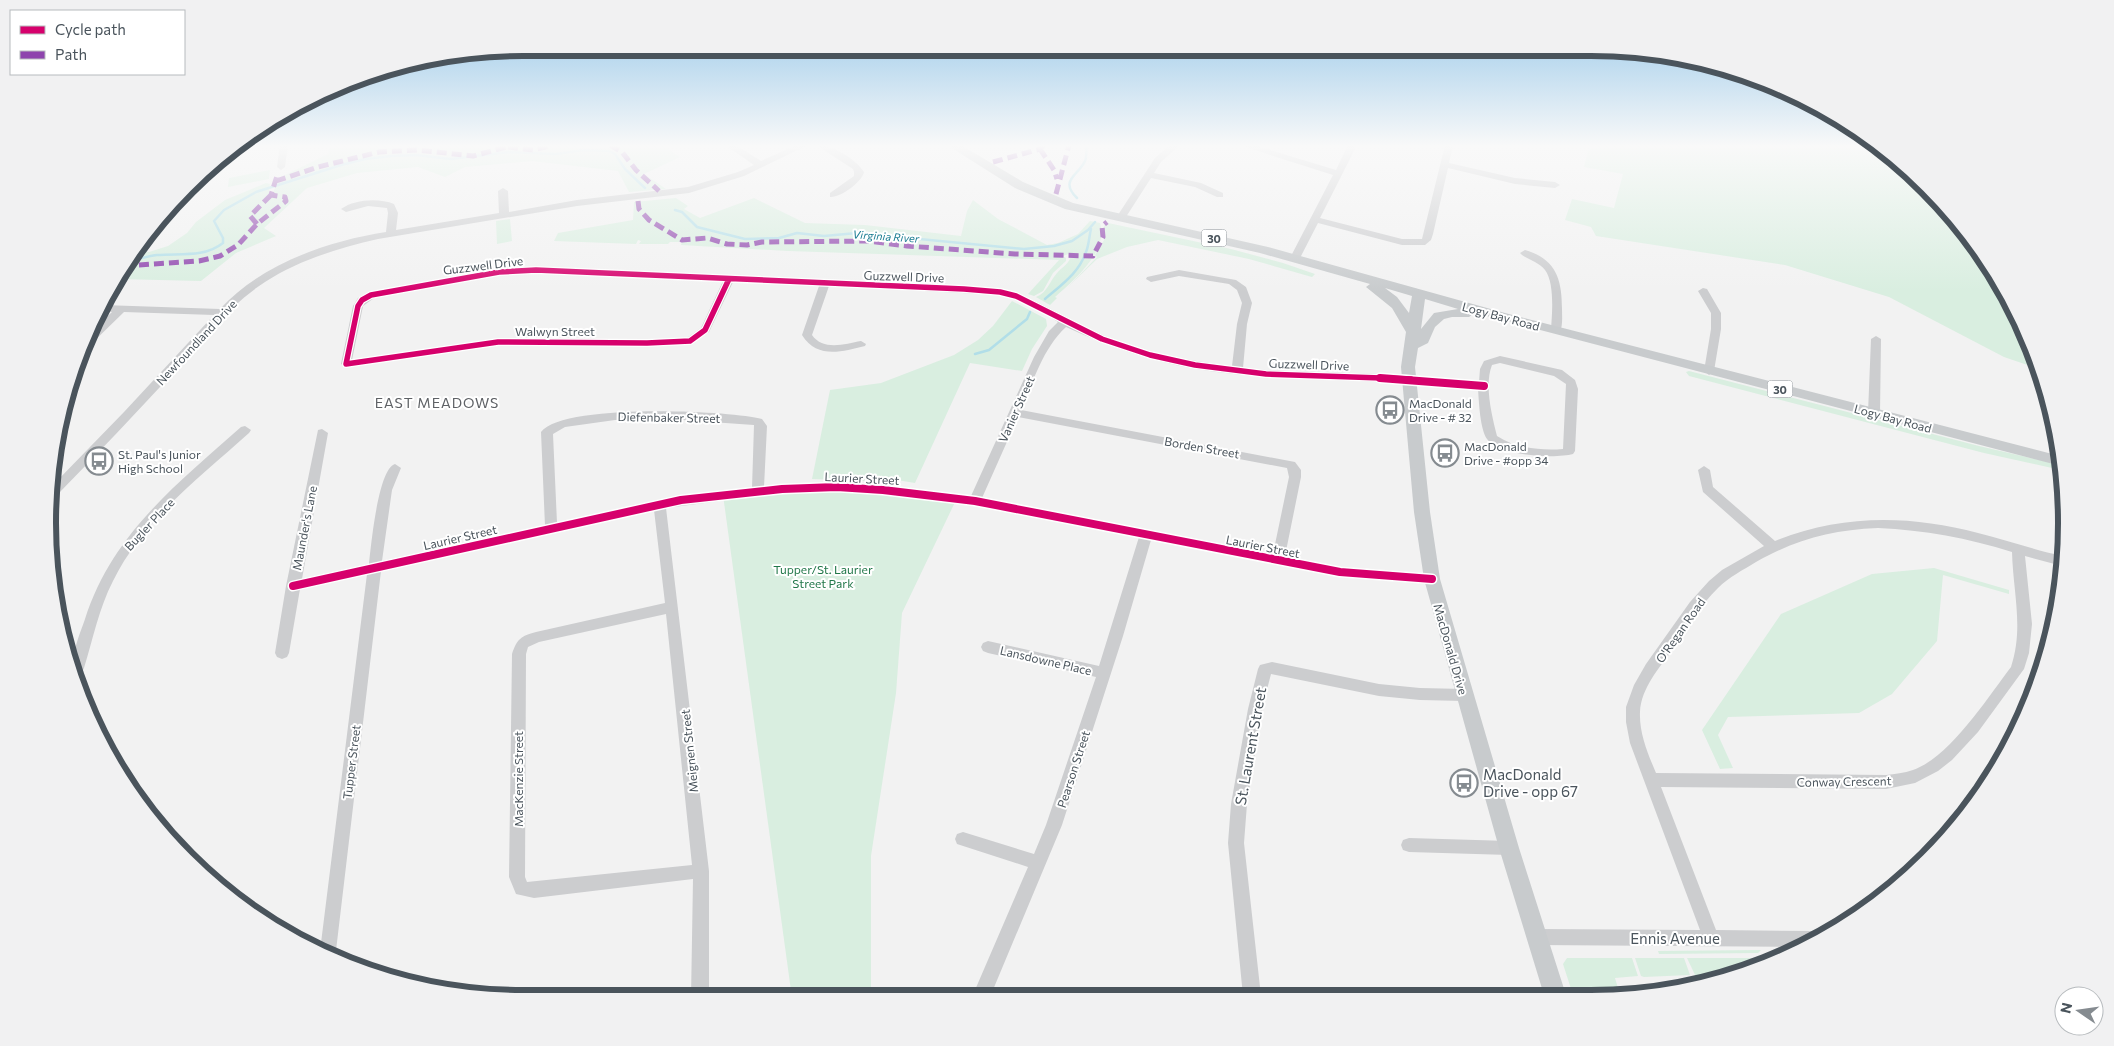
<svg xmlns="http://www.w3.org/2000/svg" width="2114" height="1046" viewBox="0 0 2114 1046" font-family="Commissioner,sans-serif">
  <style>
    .green { fill: #d9eee0 }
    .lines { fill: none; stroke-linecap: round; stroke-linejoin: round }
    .stream { stroke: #b1dee8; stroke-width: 2.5 }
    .minor { fill: #cccdcf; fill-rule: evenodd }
    .major { fill: #c8cbcd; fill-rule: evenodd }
    .quiet { stroke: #8e44ad; stroke-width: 5; stroke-dasharray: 10 5; stroke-linecap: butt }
    .cycleway-far1-casing { stroke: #fff; stroke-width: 8 }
    .cycleway-casing { stroke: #fff; stroke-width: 11 }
    .cycleway-far1 { stroke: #d6006c; stroke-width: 5.5 }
    .cycleway { stroke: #d6006c; stroke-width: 8 }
    .labels { text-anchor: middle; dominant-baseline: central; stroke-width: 4; stroke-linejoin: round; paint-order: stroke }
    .far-water-label { font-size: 11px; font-style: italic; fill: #1a7c91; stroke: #fff }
    .shield { fill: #fff; stroke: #80878d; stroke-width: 1 }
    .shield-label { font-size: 11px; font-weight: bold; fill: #4a545c }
    .street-label { font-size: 12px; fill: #4a545c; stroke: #fff }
    .poi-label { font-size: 12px; fill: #4a545c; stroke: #fff; text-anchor: start }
    .park-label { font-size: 12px; fill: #217749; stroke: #fff }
    .neighbourhood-label { font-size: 14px; letter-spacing: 1px; fill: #5e6165; stroke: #fff }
    .near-street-label { font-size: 15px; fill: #4a545c; stroke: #fff }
    .near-poi-label { font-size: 15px; fill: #4a545c; stroke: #fff; text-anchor: start }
    .rim { fill: none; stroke: #4a545c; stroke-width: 6 }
  </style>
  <rect width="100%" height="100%" fill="#f2f2f2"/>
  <path class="green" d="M330,145h258c7,5 17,3 25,3l2,-3h47l18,12 -36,17 22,15 -37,3 -11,-21 -86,-10 -67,6 -20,10 -27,-10 -61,6 -50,15 -43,40 12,8 -40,17 -35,28 -84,-2 10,-20 9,-9 13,2 19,-6 19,-13 9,-11 29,-22 41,-17 4,1 -1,8h4l8,-15 47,-23z
    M1595,145h282l50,42 60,72 43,82 9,28 -35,-12 -115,-60 -104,-32 -189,-29 -5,-9 -26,-7 7,-21 42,9 9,-34 -39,-7 4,-16z
    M270,170l-1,9 -41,8 1,-9z
    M676,198l12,8 -4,3 16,9 54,-20 51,25 60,2 96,11 6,-25 6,-11 25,19 49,26 11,-2 20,-9 12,-13 10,2c9,28 -26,57 -45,74l2,1 -7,7 -14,-8c12,-5 13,-15 21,-24 4,-5 10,-8 13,-14l-2,-5 -5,2 3,2v3l-13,12 -10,18 -9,5 -6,-2 31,-34 -271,-9 -107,-6 1,-3h-12l-2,2h-29l2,-3 -3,-1 -2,4 -82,-3 4,-8 75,-13 1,-18z
    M510,219l2,22 -15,3 -1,-23z
    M1108,223l123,26 52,14 32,11 -3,3 -63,-18 -91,-19 -31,7 -30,12 -29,28 29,-30 -2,-2 9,-15v-14z
    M1012,301l34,18 1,7 -15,23 -10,22 -52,-8 -55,120 -18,-3 -1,2 -84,-3 18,-89 51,-7 73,-28 24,-15 15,-14z
    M1689,371l290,75 82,19v5l-77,-17 -295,-77 -3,-4z
    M810,488l147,10 -55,115 -6,80 -25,163v141l-79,1 -69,-503z
    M1934,568l75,22v4l-66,-19 -6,66 -45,53 -33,19 -131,4 -10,18 15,33 -13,1 -18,-39 79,-116 91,-40z
    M1761,950l-3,3 -99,1 -1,-3z
    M1567,958h65l6,18 -23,2 5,17h-47l-10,-31z
    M1635,958h49l6,17 -46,2 -3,-1z
    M1687,958h75l2,3h11l-1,-3h7c-25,14 -58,18 -85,19z"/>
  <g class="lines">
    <path class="stream" d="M1077,198c-18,-18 1,-22 8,-37 2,-4 1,-11 2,-16
      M675,210l7,2 15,15 48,12 34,-1 18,-5 27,3 33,-3 167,16 30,-3 18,-5 16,-11 7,-8
      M223,243v-5l-9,-17 10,-11 32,-18 85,-27 24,-6 26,-3 25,-1 35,4 58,-7 47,2 27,-4 26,1 6,3 10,15 20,19
      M126,262c10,-2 21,-6 31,-7 23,-2 47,3 66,-12
      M1045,299c16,-14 34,-26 41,-47 3,-7 3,-15 5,-23
      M975,354l14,-4 38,-31 3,-7"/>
    <path class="minor" d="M280,145h8l-3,22 -4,3 -4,-3z
      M725,145h11l25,16 35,-16h12l-64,31 -55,17 -112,13 -199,33c-39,9 -79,21 -113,43 -36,23 -63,59 -91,90 -38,41 -76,81 -115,121l-4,1v-11l69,-71 90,-97 -90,-3 -38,37 -5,1 5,-13 26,-25 -12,-1 3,-6 117,4c41,-45 108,-68 166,-77l2,-19 -1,-5 -19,-2 -22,6 -5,-3c14,-10 38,-11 53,-5l4,9 -2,17 103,-17 -1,-22 5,-3 5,3 1,21 68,-12 111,-13 50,-15 16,-7z
      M816,145c16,0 39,13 48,27 -2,10 -24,26 -34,25v-4l24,-17v-4l-1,-3z
      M1170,145h10l-19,17 -7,11 47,10 22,10v4h-6l-22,-10 -44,-9 -27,42h-6l-2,-2 39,-60z
      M1239,145h15l82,25 12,-25h9l-37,73 82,21h20l23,-94h8l-4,18 66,15 40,4 5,3 -5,3 -40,-4 -67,-16 -15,66 -2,6 -6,5h-23l-84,-22 -18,35 -5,3 -5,-3 43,-83z
      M1525,250c31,9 37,29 37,59 0,7 1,16 -2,23l-4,1 -5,-3c1,-15 4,-47 -6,-60 -5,-7 -16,-10 -23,-15l-2,-2z
      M536,267l464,22c38,9 69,32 105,47 41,17 84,25 127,30l5,-42 5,-21 -5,-13 -8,-6 -50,-8 -28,6 -5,-3 1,-2 32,-7 57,10 10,7 6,16 -5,21 -4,44 23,2 142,5 71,7 1,-13 4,-8 16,-5 62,14 13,10 3,9 -3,62 -2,3c-18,5 -75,2 -86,-15 -7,-10 -8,-37 -9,-50 -23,-2 -47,-5 -71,-6 -71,-4 -142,-3 -211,-14 -46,-8 -88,-23 -130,-42 -23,21 -33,55 -45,83l274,52 6,8v7l-16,79 55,11 92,7 5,1 2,4 -2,4 -5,1 -92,-7 -189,-37 -28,96 -61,189 -72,172h-18l56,-130 -71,-23 -2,-5 2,-5 6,-2 71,22 12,-29 50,-148 -108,-24 -5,-2 -2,-4 2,-4 5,-2 111,25 40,-129 -164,-32 -92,-11 -46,-3 -55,2 -116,15 43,363v127h-18l2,-119 -159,19 -18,-4 -7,-17 3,-223c5,-15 9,-18 24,-22l129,-29 -11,-93 -273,61 -46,388 -15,-8 47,-377 -67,15 -11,64 -2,4 -5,2 -5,-2 -2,-4 11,-67 32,-156 4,-1 6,4 -26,146 67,-15c2,-18 9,-95 26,-100l6,4 -9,22 -10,71 163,-35 -4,-94c21,-29 187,-22 221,-13l5,7 -3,61c70,-8 138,1 207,9l63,-139 15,-26 9,-9c-18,-12 -37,-22 -58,-27l-171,-9 -17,49c11,16 33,9 49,6l5,3 -1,2c-24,6 -48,13 -63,-11l17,-49 -86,-4 -24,50 -19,12 -43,2 -149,-1 -152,22 -5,-3 12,-58 5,-8 9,-5 132,-24zM536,273l187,8 -22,47 -14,10 -40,2 -149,-1 -146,21 11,-54 11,-8 125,-23zM1500,363l54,13 12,8 -3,65c-21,2 -48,-1 -66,-13 -5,-20 -13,-51 -5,-71zM1018,417l269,51 2,9 -16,77 -291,-56zM615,420h67l72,5 -2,63 -71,8 -124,27 -4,-89 12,-7zM666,614l26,251 -165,17 -2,-5 1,-223 2,-7 11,-5z
      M1703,288l4,1 14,24v16l-7,42 -5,4 -5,-4 7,-42v-16l-13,-22z
      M1876,336l5,3 -1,74 -6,4 -6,-4 3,-74z
      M245,426l6,4 -2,3c-49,44 -106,87 -136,148 -14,27 -20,58 -29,87l-2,4 -4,1c-1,-4 -3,-10 -4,-14 -1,-9 8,-31 11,-40 27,-85 92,-135 156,-192z
      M1704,466l6,4 3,17 62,54c66,-27 135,-26 203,-8 29,7 56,17 85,23l-1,10 -37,-10 7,68 -3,29 -5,16 -46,63 -26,28 -14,11 -23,12 -29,6 -225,-2 55,143 97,1 7,4 -21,12 -263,-2 -6,-2 -2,-6 2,-6 6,-2 164,1 -70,-187 -4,-21v-15l8,-22 12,-21 44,-62 19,-21 13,-11 42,-24 -61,-54 -5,-22zM1878,528c46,2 90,10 134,24 1,40 12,76 -1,115 -23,30 -61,90 -98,103 -9,3 -18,4 -27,5l-230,-2c-8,-19 -17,-40 -16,-61 1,-24 20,-45 33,-63 15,-21 27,-44 45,-61 11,-11 25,-18 38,-26 41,-23 75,-32 122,-34z
      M1272,662l107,22 41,4 44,1 5,2 2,4 -2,4 -5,2 -44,-1 -41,-4 -108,-22 -9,35 -15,95 -3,39 17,153h-18l-15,-153 3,-39 17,-95 10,-40 2,-4z
      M1409,838l100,3 6,2 2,5 -2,5 -6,2 -100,-3 -6,-2 -2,-5 2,-5z"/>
    <path class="major" d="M947,145h14l62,37 50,21 195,44 237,66 555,143 1,10 -586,-153 -6,4h-17l-8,2 -9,8 -7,16 -10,5 -3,19 15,145 10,67 79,269 47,147h-22l-45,-147 -75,-269 -10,-67 -13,-145 5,-35 -14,-24 -26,-21 4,-3 -110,-31 -195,-44 -50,-21zM1385,288l27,8 -3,17 -12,-16zM1425,299l33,10 -24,4 -13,16z"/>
    <path class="quiet" d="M610,145l12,7 14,18 23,21
      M508,147l25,3 17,-4
      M1040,149l14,21 3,9
      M993,162l47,-13 4,-4
      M276,181l42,-14 61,-15 39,-2 55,6 41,-11
      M1056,194l13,-49
      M638,201l1,8 10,11 33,20 25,-2 20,6 20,1 15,-3 106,-1 39,5 108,8 78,2 10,-19 -1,-11 5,-4
      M257,224l-7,-8 21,-21
      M124,266l75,-5 21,-5 18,-11 19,-21 29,-23 -1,-4 -14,-2 6,-19"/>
    <g class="cycleway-far1-casing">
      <path id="cycleway-far1" d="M729,279l-24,51 -15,11 -43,2 -149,-1 -152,22 12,-58 4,-6 9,-5 128,-23 37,-2 428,19 36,3 16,4 86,43 48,16 45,10 71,9 145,5"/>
    </g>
    <g class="cycleway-casing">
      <path id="cycleway" d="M1380,378l104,8
        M293,586l388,-86 101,-11 55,-2 46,3 92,11 365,71 92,7"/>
    </g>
    <use href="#cycleway-far1" class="cycleway-far1"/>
    <use href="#cycleway" class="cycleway"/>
  </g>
  <linearGradient id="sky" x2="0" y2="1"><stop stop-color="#92c5e8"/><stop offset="0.5" stop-color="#f9f9f9"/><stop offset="1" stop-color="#f9f9f9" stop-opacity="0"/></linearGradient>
  <rect width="2114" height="292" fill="url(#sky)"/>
  <defs>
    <g id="bus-ring" transform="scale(1.4375)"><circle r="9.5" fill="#fff" stroke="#858b90" stroke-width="1.5"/><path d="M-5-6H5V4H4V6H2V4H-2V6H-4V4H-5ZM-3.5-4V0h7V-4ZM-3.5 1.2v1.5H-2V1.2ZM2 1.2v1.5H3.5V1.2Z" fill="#858b90"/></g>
  </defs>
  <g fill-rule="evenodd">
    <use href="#bus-ring" x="1390" y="410"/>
    <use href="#bus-ring" x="1445" y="453"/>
    <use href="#bus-ring" x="99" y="461"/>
    <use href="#bus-ring" x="1464" y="783"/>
  </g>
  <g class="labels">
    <g class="far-water-label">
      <text transform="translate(886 236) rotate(4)">Virginia River</text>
    </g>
    <g class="shield">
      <rect x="1201.5" y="229.5" width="25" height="17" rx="4"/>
      <rect x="1767.5" y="380.5" width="25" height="17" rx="4"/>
    </g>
    <g class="shield-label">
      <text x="1214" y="238">30</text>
      <text x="1780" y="389">30</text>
    </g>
    <g class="street-label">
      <text transform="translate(483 265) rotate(-7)">Guzzwell Drive</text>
      <text transform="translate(904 276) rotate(2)">Guzzwell Drive</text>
      <text transform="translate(1501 316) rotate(15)">Logy Bay Road</text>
      <text x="555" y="331">Walwyn Street</text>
      <text transform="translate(196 342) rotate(-47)">Newfoundland Drive</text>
      <text transform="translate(1309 364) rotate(2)">Guzzwell Drive</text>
      <text transform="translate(1016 409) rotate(-66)">Vanier Street</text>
      <text transform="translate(669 417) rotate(1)">Diefenbaker Street</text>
      <text transform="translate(1893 418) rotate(15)">Logy Bay Road</text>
      <text transform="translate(1202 447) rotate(10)">Borden Street</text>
      <text transform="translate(862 478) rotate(3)">Laurier Street</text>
      <text transform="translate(149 524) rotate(-47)">Bugler Place</text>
      <text transform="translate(304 528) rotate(-79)">Maunder's Lane</text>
      <text transform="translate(460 537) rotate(-13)">Laurier Street</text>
      <text transform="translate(1263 546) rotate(11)">Laurier Street</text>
      <text transform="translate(1680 630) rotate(-55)">O'Regan Road</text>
      <text transform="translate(1451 649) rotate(74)">MacDonald Drive</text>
      <text transform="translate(1046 660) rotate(13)">Lansdowne Place</text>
      <text transform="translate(689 751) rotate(-96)">Meignen Street</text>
      <text transform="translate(351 762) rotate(-83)">Tupper Street</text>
      <text transform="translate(1073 769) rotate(-72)">Pearson Street</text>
      <text transform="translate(518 779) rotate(-90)">MacKenzie Street</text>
      <text transform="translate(1844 781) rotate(-1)">Conway Crescent</text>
    </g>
    <g class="poi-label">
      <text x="1409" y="403">MacDonald<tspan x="1409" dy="14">Drive - # 32</tspan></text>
      <text x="1464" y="446">MacDonald<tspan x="1464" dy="14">Drive - #opp 34</tspan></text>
      <text x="118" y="454">St. Paul's Junior<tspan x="118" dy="14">High School</tspan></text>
    </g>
    <g class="park-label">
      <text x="823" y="569">Tupper/St. Laurier<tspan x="823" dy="14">Street Park</tspan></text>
    </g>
    <g class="neighbourhood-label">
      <text x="437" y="402">EAST MEADOWS</text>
    </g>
    <g class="near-street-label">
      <text transform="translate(1250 746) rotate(-80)">St. Laurent Street</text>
      <text x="1675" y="938">Ennis Avenue</text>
    </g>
    <g class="near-poi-label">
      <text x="1483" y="774">MacDonald<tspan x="1483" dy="17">Drive - opp 67</tspan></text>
    </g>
  </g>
  <path d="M0 0H2114V1046H0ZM523 56H1591A467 467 0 0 1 2058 523V523A467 467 0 0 1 1591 990H523A467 467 0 0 1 56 523V523A467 467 0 0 1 523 56Z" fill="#f1f1f2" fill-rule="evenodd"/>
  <path class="rim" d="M523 56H1591A467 467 0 0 1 2058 523V523A467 467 0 0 1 1591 990H523A467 467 0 0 1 56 523V523A467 467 0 0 1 523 56Z"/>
  <rect x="10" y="10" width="175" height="65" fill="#ffffff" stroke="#b7bbbe"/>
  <rect x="20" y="26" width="25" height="8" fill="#d6006c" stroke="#b7bbbe"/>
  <text x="55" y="35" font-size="15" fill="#4a545c">Cycle path</text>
  <rect x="20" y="51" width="25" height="8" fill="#8e44ad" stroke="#b7bbbe"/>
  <text x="55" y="60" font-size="15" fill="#4a545c">Path</text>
  <g transform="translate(2079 1011) rotate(283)"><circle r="24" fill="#ffffff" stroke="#b7bbbe"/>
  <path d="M0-4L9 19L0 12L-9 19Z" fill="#858b90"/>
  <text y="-8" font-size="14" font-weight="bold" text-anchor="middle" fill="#4a545c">N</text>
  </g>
</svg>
